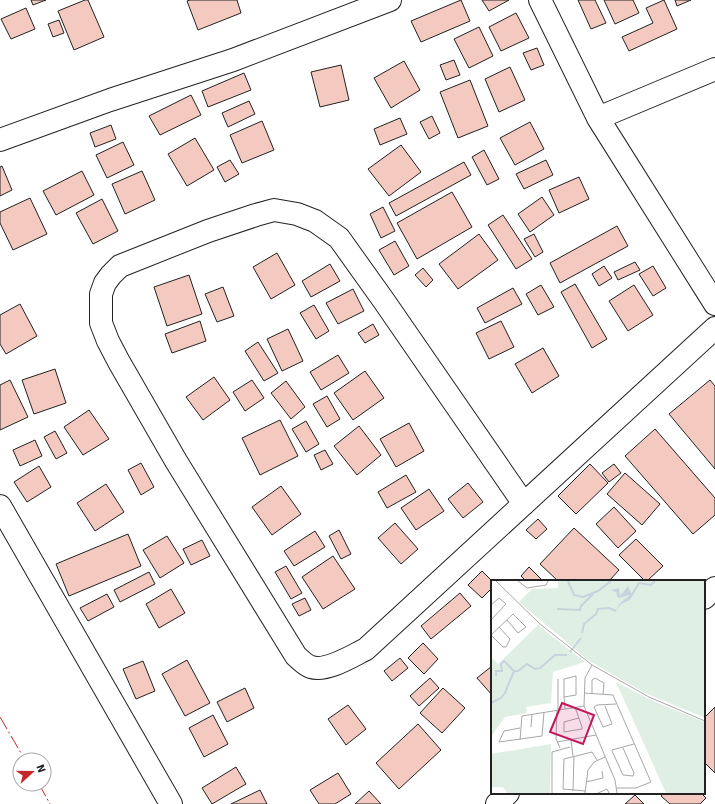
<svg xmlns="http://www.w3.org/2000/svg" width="715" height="804" viewBox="0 0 715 804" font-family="Signika,sans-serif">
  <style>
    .building { fill: #f3c9c0; stroke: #222 }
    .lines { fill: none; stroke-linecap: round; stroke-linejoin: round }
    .street-casing { stroke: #222; stroke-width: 24 }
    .street { stroke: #fff; stroke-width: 22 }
    .power { stroke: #c62828; stroke-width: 1; stroke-dasharray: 14 3 2 3; stroke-linecap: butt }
    .inset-river { fill: none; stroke: #c7d3dd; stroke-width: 2 }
    .inset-road { fill: none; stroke: #a7a7a7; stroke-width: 1 }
    .view { fill: #c2185b; fill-opacity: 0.15; stroke: #c2185b; stroke-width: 2 }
    .inset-edge { fill: none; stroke: #222; stroke-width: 2 }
  </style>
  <rect width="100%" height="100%" fill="#fff"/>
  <path class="building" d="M31,0h15l-13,5z
    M85,0h3l16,37 -30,13 -16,-39z
    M190,0h47l4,13 -43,17 -11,-29z
    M461,0l9,21 -49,21 -10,-21z
    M482,0h27l-20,11z
    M578,0h17l11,23 -15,6z
    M604,0h29l6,13 -24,11z
    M664,0l13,29 -48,22 -7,-14 31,-14 -7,-15z
    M675,0h16l-14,6z
    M26,8l9,21 -24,10 -10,-20z
    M516,13l13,25 -28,13 -12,-24z
    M59,20l5,13 -11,4 -5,-13z
    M479,27l14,29 -24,12 -15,-29z
    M537,48l7,17 -13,5 -8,-17z
    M454,60l6,15 -14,5 -6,-15z
    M404,61l16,29 -29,18 -17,-30z
    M341,65l8,35 -29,7 -9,-35z
    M510,67l15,33 -26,12 -14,-33z
    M244,73l7,17 -43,17 -6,-16z
    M470,80l18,46 -30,12 -18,-46z
    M191,95l10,20 -41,20 -11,-19z
    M249,101l6,13 -27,13 -6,-14z
    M432,116l8,17 -11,6 -9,-17z
    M400,118l7,16 -27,11 -6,-16z
    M262,121l12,29 -32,13 -12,-28z
    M530,122l14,27 -29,16 -15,-27z
    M111,125l5,14 -21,8 -5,-14z
    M195,138l19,32 -27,16 -19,-32z
    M123,142l11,23 -27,13 -11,-23z
    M401,145l20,27 -32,24 -21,-27z
    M484,150l15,29 -12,6 -15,-28z
    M230,160l9,14 -14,8 -8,-15z
    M546,160l7,15 -29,14 -8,-15z
    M464,162l7,13 -75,41 -7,-13z
    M2,166l10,24 -12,6v-29z
    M82,171l12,24 -38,20 -13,-24z
    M142,171l13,29 -30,14 -13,-30z
    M579,177l10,22 -30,14 -10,-23z
    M452,192l20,35 -55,32 -20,-36z
    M542,197l12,18 -24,17 -12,-18z
    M30,198l17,36 -34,16 -13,-27v-11z
    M102,199l16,32 -25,13 -17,-31z
    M383,207l12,24 -14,7 -11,-24z
    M503,215l29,44 -16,10 -28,-44z
    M617,226l11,20 -68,37 -10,-20z
    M479,234l19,26 -40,29 -19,-25z
    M534,234l9,18 -8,5 -11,-18z
    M395,241l14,25 -15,9 -15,-25z
    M277,253l18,32 -24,14 -18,-32z
    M635,262l5,8 -22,10 -4,-8z
    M330,264l10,17 -29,16 -9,-16z
    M604,266l8,12 -13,8 -7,-12z
    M653,266l13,22 -13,8 -14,-22z
    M423,268l10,12 -7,7 -11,-12z
    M189,275l13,39 -35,12 -13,-39z
    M575,284l32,55 -15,9 -31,-56z
    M541,285l13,22 -16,8 -12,-21z
    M634,285l19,30 -25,16 -19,-30z
    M223,287l11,29 -17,6 -12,-28z
    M513,288l9,16 -37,19 -8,-15z
    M353,289l11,22 -26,13 -12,-21z
    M20,304l17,32 -31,18 -6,-10v-29z
    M314,305l15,26 -13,8 -16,-26z
    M200,321l6,20 -34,12 -7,-19z
    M501,321l13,26 -25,12 -13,-26z
    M373,324l6,11 -14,8 -7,-10z
    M288,329l15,32 -21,10 -15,-32z
    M258,342l20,31 -14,8 -19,-30z
    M543,348l16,28 -27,17 -17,-29z
    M338,355l11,18 -28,17 -11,-18z
    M55,369l11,34 -32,11 -12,-34z
    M365,371l19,27 -31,22 -19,-27z
    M214,377l16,23 -27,20 -17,-23z
    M10,380l18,37 -28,13v-45z
    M252,380l12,18 -19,13 -12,-19z
    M710,380l5,6v83l-46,-55z
    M286,381l19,26 -14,12 -20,-26z
    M327,396l13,23 -13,8 -14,-23z
    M89,410l20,29 -26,16 -19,-28z
    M280,420l18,36 -38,19 -18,-37z
    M306,421l13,23 -13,8 -14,-23z
    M409,423l15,28 -28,16 -16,-28z
    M359,426l22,29 -24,20 -23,-29z
    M655,429l60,69v17l-22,19 -68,-78z
    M55,431l12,22 -11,6 -12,-22z
    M35,440l7,16 -22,10 -7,-16z
    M325,450l8,14 -12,6 -7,-15z
    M141,463l13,24 -13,8 -13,-25z
    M590,464l18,19 -32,31 -18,-18z
    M614,464l7,9 -12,9 -7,-9z
    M39,466l12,21 -24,15 -13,-20z
    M625,473l35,31 -18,21 -35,-31z
    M406,475l10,17 -29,16 -9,-16z
    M468,483l15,19 -20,16 -15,-19z
    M106,484l18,28 -29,19 -18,-28z
    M281,486l20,28 -29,21 -20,-28z
    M429,489l15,22 -28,19 -15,-22z
    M614,507l22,24 -18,17 -22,-24z
    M538,519l9,10 -11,10 -10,-9z
    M395,523l23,26 -17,15 -23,-26z
    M574,528l45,42 -10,11h-51l-18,-17z
    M339,530l12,24 -10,5 -12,-23z
    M315,531l10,16 -31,19 -10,-15z
    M128,534l13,32 -72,30 -13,-32z
    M167,536l17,27 -24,15 -17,-28z
    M636,539l27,27 -16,15h-2l-26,-26z
    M202,540l8,16 -19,9 -8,-16z
    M333,556l22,33 -32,20 -21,-32z
    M286,566l16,27 -11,6 -16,-27z
    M529,567l14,14h-17l-5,-5z
    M482,571l10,10v7l-10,10 -14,-13z
    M149,572l6,12 -35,18 -6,-12z
    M171,589l14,24 -26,15 -13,-24z
    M460,593l11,13 -40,33 -10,-13z
    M107,594l7,13 -26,14 -8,-13z
    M305,598l6,12 -12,6 -7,-12z
    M423,643l15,16 -14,15 -16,-16z
    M400,658l8,10 -16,13 -8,-10z
    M187,660l23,43 -25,13 -23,-42z
    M143,661l12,30 -19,8 -13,-30z
    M492,666v29l-15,-17z
    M430,678l9,10 -20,18 -9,-10z
    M245,688l9,20 -27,14 -10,-20z
    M443,688l22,20 -23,25 -22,-20z
    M348,705l18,24 -20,16 -18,-26z
    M715,707v66l-11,-11v-44z
    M213,715l15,29 -24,13 -15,-29z
    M418,724l23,26 -42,39 -23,-26z
    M236,767l10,17 -34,20 -10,-16z
    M338,773l13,21 -16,10h-16l-9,-14z
    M260,790l7,14h-36z
    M369,791l12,13h-26z
    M664,793h37l5,5 -6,6h-30l-9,-8z
    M635,795l9,9h-19z"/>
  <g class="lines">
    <g class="street-casing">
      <path id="street" d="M540,0l58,118 117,186
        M598,118l117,-49
        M0,140l110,-40 123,-40 157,-60
        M524,504l-140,-203 -45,-63 -24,-17 -18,-7 -23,-4 -18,5 -48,16 -88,35 -9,9 -6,8 -4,11v29l7,18 11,21 57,99 120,195c5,4 9,9 15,11 16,5 41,-11 55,-18l349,-321
        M0,506l171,298
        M704,598l11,-10
        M497,804l11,-11"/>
    </g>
    <use href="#street" class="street"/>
    <path class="power" d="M0,717l25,43
      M39,784l11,20"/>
  </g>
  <g transform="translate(491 580)">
    <rect width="214" height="214" fill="#fff"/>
    <path d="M67,1h147v137l-62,-26 -55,-32 -69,-58 13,-13 26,-1zM47,45l47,37 -32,10 -2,31 -25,4 1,6 -22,4 -14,20v-80l7,7zM125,102l39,20 50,20v71h-39zM60,164l-1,49h-43l-4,-6h-12v-33z" fill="#e0efe3"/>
    <path d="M100,12l3,3 -9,12 -8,3 -5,-8 1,-6z" fill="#e0efe3"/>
    <path d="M137,6l4,9 -2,5 -9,4 -5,7 4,-8 10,-8 -12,3 -2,-6 -5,-2 8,-2 1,8z" fill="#c7d3dd"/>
    <path class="inset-river" d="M77,1l6,14 9,2 15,-6 13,-10M139,18l9,-15 12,2 4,-4M66,29l23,1 1,-4 12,-12M91,53l2,-9 12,-10 2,-5 11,-1 7,3M79,72l11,-14M5,96v-5h6l-1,-7 3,-3 10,10M0,123l10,-5 4,-5 9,-22h4l9,-7 8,5 5,-1 15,-13h12"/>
    <path class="inset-road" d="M5,1l44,43 52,41 57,32 56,24M27,1l9,7 19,-3 2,-4M0,25l8,-7 7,6 -15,16M0,55l22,-21 13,13 -8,6 -11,-13M0,55l12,12h3l4,-8 -11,-12M101,85l-7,13 -1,28 31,74 2,13M93,113l29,2 38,87 -15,6h-19M101,114v-14l3,-2 9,5 -1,11M73,117l12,-2v-19l-12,3v18l1,12M114,126l7,18 -9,3 -9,-20 3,-2 19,-1M84,127l7,20v2l-18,3v-10l15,-4M66,130l-1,29 4,9M67,130v-31M40,147l1,-13M29,148l-16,3 -5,11 43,-6 2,-24M29,160l2,-24 62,-10M80,160l2,16M66,162l39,-7M132,168l11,25 -1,3 -10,-1 -11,-24v-1l22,-6M95,202l17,-4 -1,-7M82,211l1,-35M95,211l-23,-2 1,-30 28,-7 5,8M61,213v-41l18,-5M94,213l3,-23 6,-8 11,-5M107,213l9,-4 2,4"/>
    <path class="view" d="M71,123l32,12 -11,29 -33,-12z"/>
    <rect width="214" height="214" class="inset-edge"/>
  </g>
  <g transform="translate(32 772) rotate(69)"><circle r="19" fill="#ffffff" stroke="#a7a7a7"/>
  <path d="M0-3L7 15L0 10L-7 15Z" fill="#c62828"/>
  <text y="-6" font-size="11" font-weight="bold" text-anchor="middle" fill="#222222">N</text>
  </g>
</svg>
